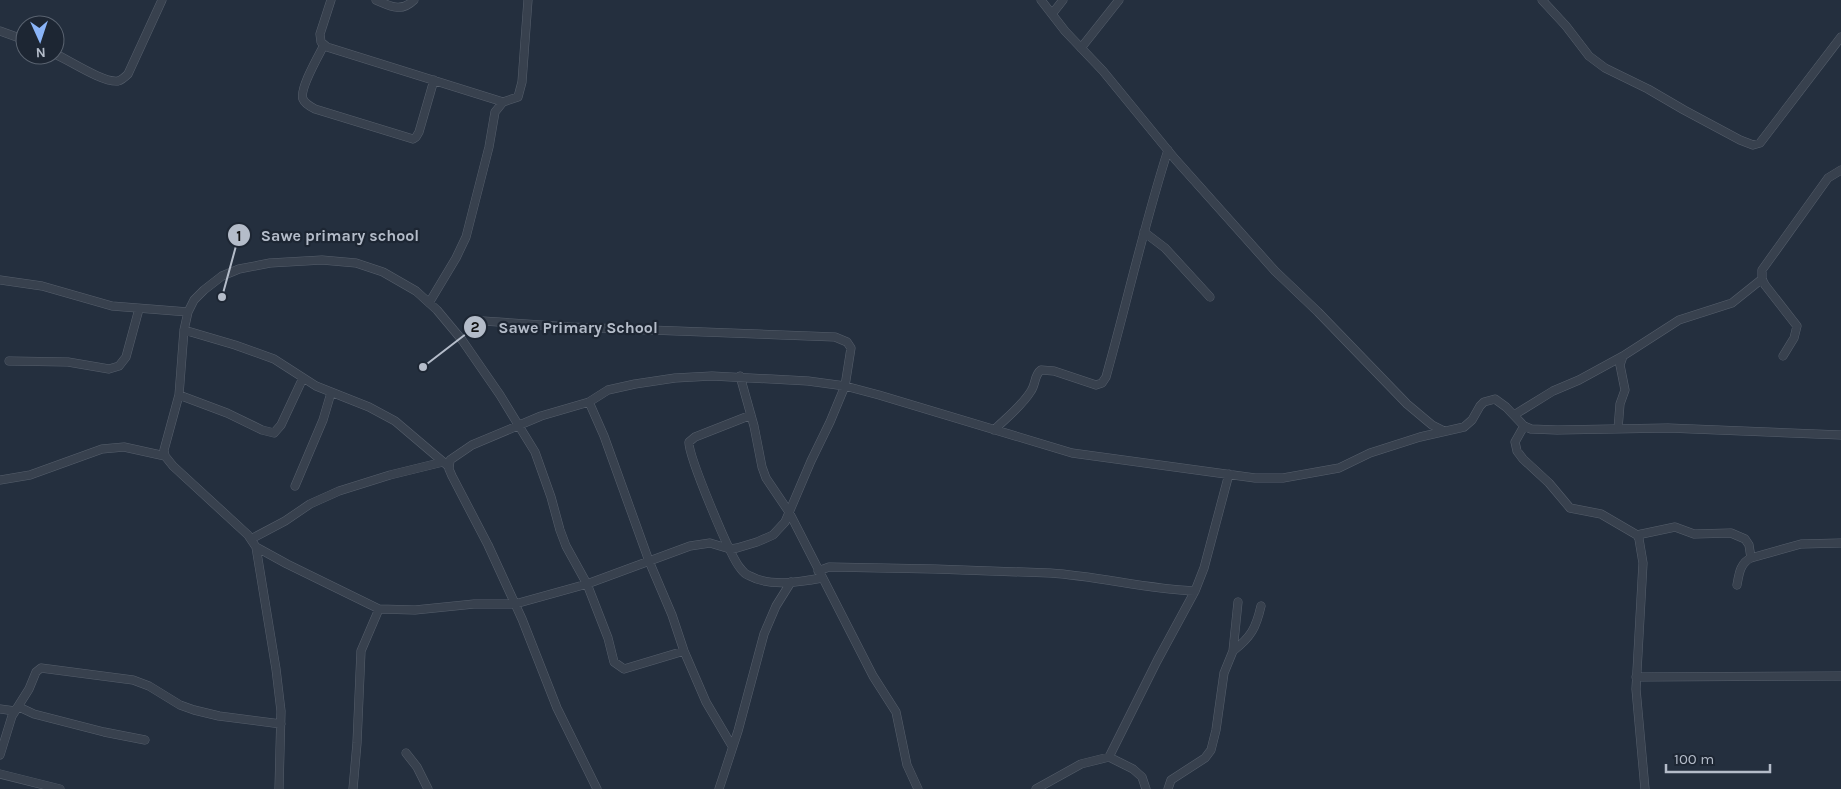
<svg xmlns="http://www.w3.org/2000/svg" width="1841" height="789" viewBox="0 0 1841 789" font-family="Karla,sans-serif">
  <style>
    .lines { fill: none; stroke-linecap: round; stroke-linejoin: round }
    .minor-casing { stroke: #565f6c; stroke-width: 9 }
    .minor { stroke: #38414e; stroke-width: 8 }
    .leader { fill: none; stroke: #b4bcc9; stroke-width: 2 }
    .callout-dot { fill: #b4bcc9; stroke: #1d2633; stroke-width: 2 }
    .mark-label { font-size: 15px; text-anchor: middle; font-weight: bold; fill: #111 }
    .callout-label { font-size: 16px; text-anchor: middle; font-weight: bold; fill: #b4bcc9; stroke: #1d2633; stroke-width: 4.5; stroke-linejoin: round; paint-order: stroke }
  </style>
  <rect width="100%" height="100%" fill="#242f3e"/>
  <g class="lines">
    <g class="minor-casing">
      <path id="minor" d="M331,0l-11,34 1,8 6,5 176,55
        M376,0c14,6 25,13 38,0
        M1041,0l24,31 38,40 72,88 100,112 43,41 89,92 25,21 12,6
        M1542,0l24,26 23,30 16,12 43,21 36,21 56,30 13,5 7,-2 81,-106
        M1052,14l11,-14
        M0,31l25,9
        M324,45c-5,10 -25,44 -21,54 2,5 8,8 12,10l98,30 3,-2 3,-5 15,-52
        M1081,48l38,-48
        M55,54c14,6 48,29 63,27 4,-1 7,-4 10,-7l34,-74
        M1144,232l21,16 45,49
        M0,280l42,6 70,20 76,6
        M429,303l27,-45 10,-21 23,-90 6,-35 8,-10 15,-5 4,-15 6,-82
        M184,330l51,15 39,14 42,27 53,21 26,14 53,45
        M1783,356l11,-18 3,-12 -32,-41 -3,-6v-9l66,-92 13,-8
        M9,361l59,1 41,7 10,-3 7,-9 13,-48
        M740,376l14,50 8,41 4,11 23,34 84,164 23,36 11,53 11,24
        M179,395l48,18 35,17 12,3 7,-8 22,-47
        M589,402l15,34 45,125 23,54 12,36 22,51 26,44
        M751,415l-56,22 -6,5c-1,13 42,117 52,127 2,3 6,6 9,7 20,11 50,6 72,2
        M1514,415l39,-24 26,-11 44,-24
        M1524,426l-9,16 2,9 6,8 26,24 21,25 31,6 36,21 2,4 4,24 -7,126 9,100
        M1618,429l2,-25 5,-14 -5,-25 3,-9 56,-36 53,-17 30,-24
        M994,430c12,-12 28,-24 37,-39 5,-7 3,-16 10,-21l13,1 42,14 6,-2 4,-6c21,-75 38,-152 62,-227
        M0,480l30,-5 72,-26 22,-2 41,9
        M295,486l28,-66 8,-27
        M1637,535l38,-8 19,7 37,-1 14,6 4,6 2,13
        M251,539l34,-18 25,-17 29,-13 51,-16 53,-13
        M256,547l31,17 92,45 36,1 59,-6h41l72,-20 103,-38 20,-3 20,6 7,-1 20,-6 16,-7 12,-13 26,-61 19,-39 15,-36 6,-38 -4,-6 -12,-5 -265,-10 -87,-6
        M818,571l11,-4 106,2 115,4c48,3 96,16 145,18
        M1737,585c2,-11 3,-22 14,-27l50,-14 40,-1
        M1233,651c18,-14 23,-23 28,-45
        M1636,677l205,-1
        M19,707l15,7 70,18 41,8
        M0,709l15,2
        M406,753l11,14 11,22
        M0,755l12,-39 17,-27 7,-17 5,-4 92,12 16,6 31,19 14,5 25,6 62,8
        M1109,757l48,-96 38,-70 9,-23 25,-94
        M0,774l60,15
        M279,789l2,-78 -5,-42 -20,-122 -8,-12 -75,-69 -8,-10 -1,-6 15,-55 5,-65 4,-18 6,-12 10,-10 18,-14 17,-7 31,-6 52,-3 34,3 27,9 33,19 21,19 25,30 38,55 35,57 16,45 9,33 6,16 21,38 21,54 6,24 10,7 60,-18
        M353,789l4,-46 4,-92 18,-42
        M597,789l-40,-81 -35,-89 -34,-74 -36,-69 -3,-7 1,-9 22,-15 69,-29 48,-14 19,-12 27,-6 40,-6 37,-2 96,5 37,5 34,9 193,58 183,25h28l56,-10 31,-15 50,-16 44,-10 8,-7 8,-14 4,-4 11,-3 11,8 18,19 7,3 26,1 111,-2 173,7
        M719,789l19,-58 26,-97 12,-28 15,-24
        M1036,789l45,-25 28,-7 24,12 9,8 4,12
        M1168,789l3,-9 34,-22 6,-8 5,-20 8,-57 9,-22 5,-49"/>
    </g>
    <use href="#minor" class="minor"/>
  </g>
  <path class="leader" d="M222 297L239 235M423 367L475 327"/>
  <g class="callout-dot">
    <circle cx="222" cy="297" r="5"/>
    <circle cx="423" cy="367" r="5"/>
    <circle cx="239" cy="235" r="12"/>
    <circle cx="475" cy="327" r="12"/>
  </g>
  <g class="mark-label">
    <text x="239" y="241">1</text>
    <text x="475" y="332">2</text>
  </g>
  <g class="callout-label">
    <text x="340" y="241">Sawe primary school</text>
    <text x="578" y="333">Sawe Primary School</text>
  </g>
  <g transform="translate(40 40) rotate(177)"><circle r="24" fill="#1d2633" stroke="#59626f"/>
  <path d="M0-4L9 19L0 12L-9 19Z" fill="#8ab4f8"/>
  <text y="-8" font-size="14" font-weight="bold" text-anchor="middle" fill="#b4bcc9">N</text>
  </g>
  <path d="M1666 764v8h104v-8" fill="none" stroke="#b4bcc9" stroke-width="2.5"/>
  <text x="1674" y="764" font-size="15" fill="#b4bcc9" stroke="#1d2633" stroke-width="4" paint-order="stroke">100 m</text>
</svg>
